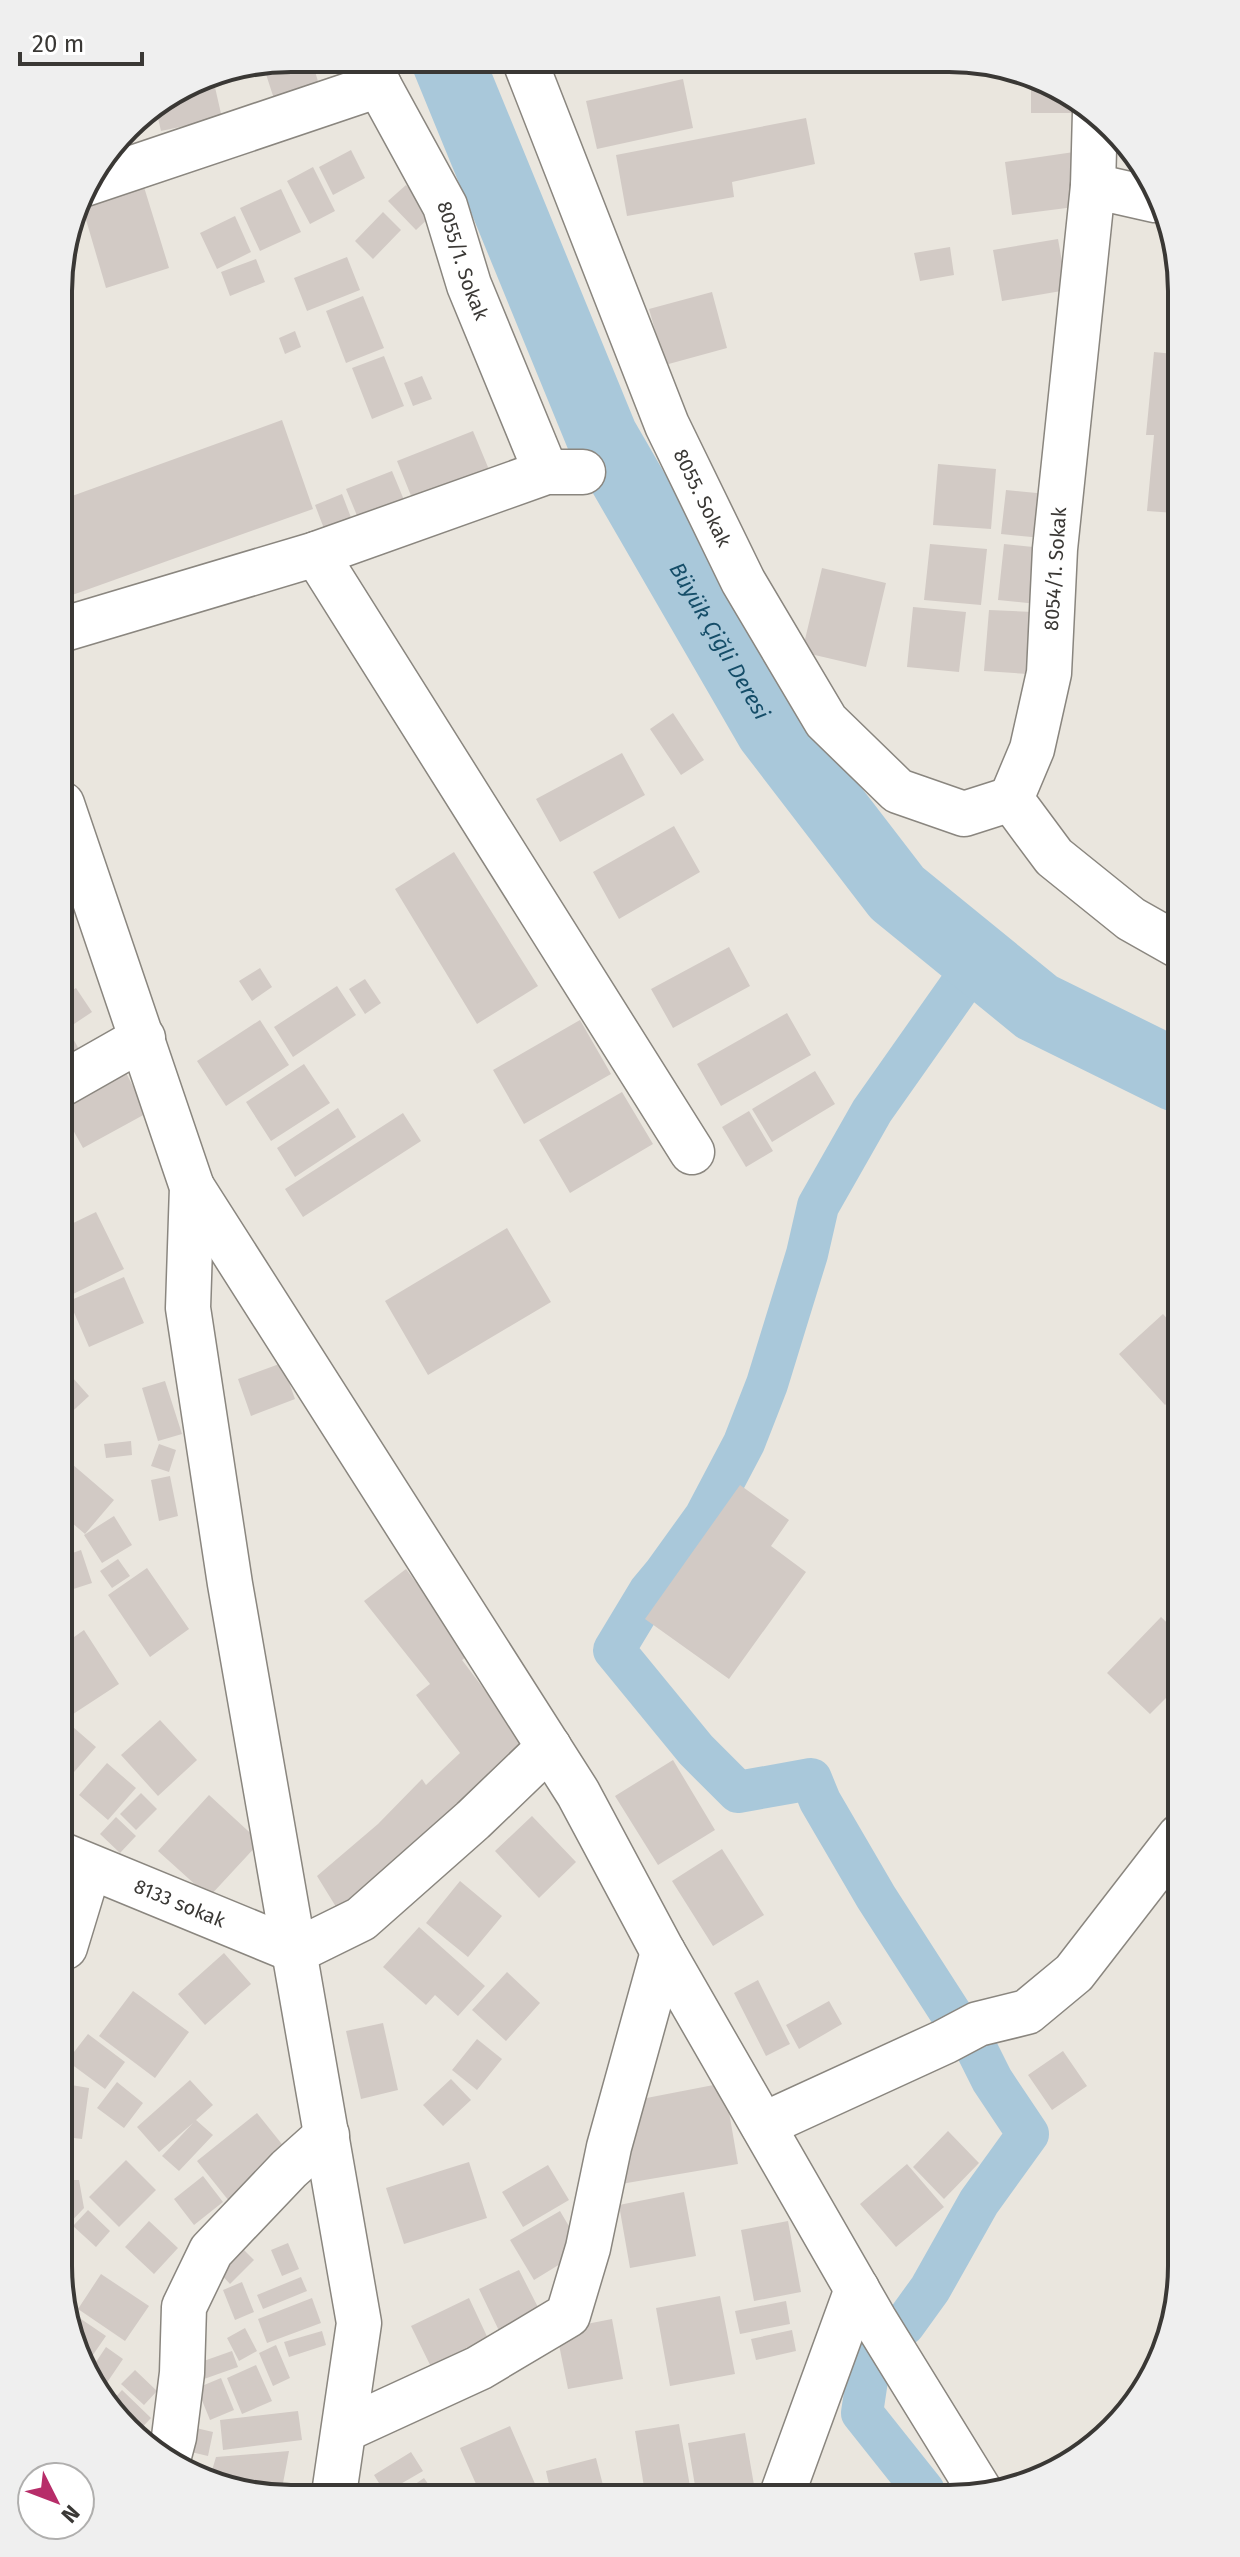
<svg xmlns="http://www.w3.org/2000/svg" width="1240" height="2557" viewBox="0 0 1240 2557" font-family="'Fira Sans',sans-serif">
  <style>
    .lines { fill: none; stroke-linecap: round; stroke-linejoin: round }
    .canal { stroke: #a9c8da; stroke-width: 42 }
    .river { stroke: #a9c8da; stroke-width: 72 }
    .building { fill: #d2cac5 }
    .minor-casing { stroke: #8a867f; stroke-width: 47 }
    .minor { stroke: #fff; stroke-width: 44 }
    .labels { text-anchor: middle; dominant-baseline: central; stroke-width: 6; stroke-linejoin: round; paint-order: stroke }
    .street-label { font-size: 20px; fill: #3a3835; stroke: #fff }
    .water-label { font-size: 22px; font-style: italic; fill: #154d68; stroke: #fff }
    .rim { fill: none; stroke: #3a3835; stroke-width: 4 }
  </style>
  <rect width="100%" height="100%" fill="#eae6de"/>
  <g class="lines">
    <path class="canal" d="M904,2325l26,-36 49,-87 49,-68 -36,-54 -19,-38 -14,-16 -83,-129 -56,-96 -9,-22 -73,13 -42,-42 -82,-100 35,-58 15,-18 41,-57 39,-74 23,-59 40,-130 11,-48 54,-95 107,-152
      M870,2360l-8,53 62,78"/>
    <path class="river" id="s1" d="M447,59l155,378 169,292 126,164 140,114 140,69"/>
  </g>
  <path class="building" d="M295,58h16l9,30 -45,14 -11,-34z
    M212,74l10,44 -61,13 -6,-26 47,-29z
    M683,79l10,49 -96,21 -11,-48z
    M1031,81l46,22v10h-46z
    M806,118l9,46 -83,18 2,15 -107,19 -11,-61z
    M351,150l14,28 -32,17 -14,-28z
    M1074,152l8,54 -70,9 -7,-53z
    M313,167l22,44 -25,13 -23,-43z
    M406,185l27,29 -17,16 -28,-29z
    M144,187l25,81 -63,20 -24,-82z
    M281,189l20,43 -41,19 -20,-43z
    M383,212l18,18 -28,29 -18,-18z
    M235,216l16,36 -34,17 -17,-36z
    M1058,239l9,51 -65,11 -9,-51z
    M950,247l4,28 -34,6 -6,-28z
    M347,257l13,33 -53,21 -13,-33z
    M256,259l9,23 -35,14 -9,-24z
    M712,292l15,56 -62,17 -16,-56z
    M363,296l21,52 -38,15 -20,-52z
    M295,331l6,16 -16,7 -6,-16z
    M1154,352l20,2 1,159 -28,-2 7,-76h-8z
    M384,356l20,50 -32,13 -20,-51z
    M422,376l10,23 -19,7 -9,-23z
    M282,420l31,89 -252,90v-99z
    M473,431l17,41 -76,31 -17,-42z
    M938,464l58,5 -5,60 -58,-4z
    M392,471l12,29 -46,18 -12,-29z
    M1006,490l41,4 -5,44 -41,-4z
    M342,494l13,34 -27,11 -13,-34z
    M930,544l57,5 -6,56 -57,-5z
    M1004,544l39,4 -6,56 -39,-4z
    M822,568l64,15 -20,84 -64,-15z
    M913,607l53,5 -7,60 -52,-5z
    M989,610l44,2 -5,62 -44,-3z
    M673,713l31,47 -23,15 -31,-46z
    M622,753l23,42 -85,47 -24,-43z
    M674,826l26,46 -81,47 -26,-47z
    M454,852l84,134 -61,38 -82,-135z
    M729,947l21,39 -77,42 -22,-39z
    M260,968l12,19 -20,14 -13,-20z
    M365,979l16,24 -16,11 -16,-25z
    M337,986l19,29 -63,42 -19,-30z
    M76,988l16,24 -18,12 -12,-18v-9z
    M787,1013l24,42 -90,51 -24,-42z
    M62,1019l18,32 -18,10z
    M260,1020l29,45 -63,41 -29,-45z
    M580,1020l31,54 -87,50 -31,-54z
    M304,1064l26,39 -59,38 -25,-39z
    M124,1069l23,44 -64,35 -21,-38v-8z
    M815,1071l20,33 -63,38 -20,-33z
    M622,1092l31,52 -83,49 -31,-53z
    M338,1108l18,29 -61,40 -18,-29z
    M749,1111l24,40 -27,16 -24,-40z
    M403,1113l18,28 -118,76 -18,-28z
    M63,1150l11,21 -11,6z
    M96,1212l28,57 -55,27 -6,-13v-55z
    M507,1228l44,74 -123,73 -43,-74z
    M124,1277l20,46 -55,24 -20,-46z
    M1163,1314l15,17v62l-13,12 -46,-51z
    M282,1363l13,36 -44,17 -13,-37z
    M63,1367l26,29 -26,24z
    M165,1381l17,53 -24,7 -16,-53z
    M131,1441l1,14 -26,3 -2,-14z
    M159,1444l17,6 -7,22 -18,-6z
    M72,1464l42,36 -29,34 -21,-18v-42z
    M170,1476l8,40 -19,5 -8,-41z
    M740,1485l49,35 -18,26 35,26 -77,107 -84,-60z
    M114,1516l18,29 -30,18 -18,-28z
    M81,1550l11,33 -28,9v-36z
    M118,1559l12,17 -18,12 -12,-17z
    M147,1568l42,61 -39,28 -42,-62z
    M406,1569l64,85 -8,6 65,86 -46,35 -140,134 -24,-39 61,-52 44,-45 4,6 34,-32 -44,-58 14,-11 -66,-83z
    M1161,1617l18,17v51l-29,29 -43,-41z
    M84,1630l35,54 -55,36v-76z
    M160,1720l37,40 -39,36 -37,-41z
    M73,1727l23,20 -22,25 -10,-8v-27z
    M673,1760l42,70 -57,35 -43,-69z
    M107,1763l29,25 -28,32 -29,-25z
    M141,1793l16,16 -21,21 -16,-16z
    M209,1795l51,47 -51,55 -51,-46z
    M532,1816l44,46 -37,36 -44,-47z
    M116,1817l20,19 -16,17 -20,-19z
    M722,1849l42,66 -51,31 -41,-65z
    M460,1881l42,35 -34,41 -42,-34z
    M419,1927l66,59 -27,30 -23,-21 -9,10 -43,-38z
    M224,1953l27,31 -46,41 -27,-31z
    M507,1972l33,31 -34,38 -34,-31z
    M758,1980l32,64 -24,12 -32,-63z
    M133,1991l56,41 -34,46 -56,-42z
    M829,2001l13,23 -43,25 -13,-24z
    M383,2023l15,67 -37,9 -15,-68z
    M88,2034l37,28 -20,27 -38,-28z
    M477,2039l25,20 -25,31 -25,-20z
    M1063,2051l24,35 -35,24 -24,-35z
    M451,2079l20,21 -28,26 -20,-21z
    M190,2080l23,25 -17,15 17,15 -34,36 -17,-15 31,-33 -34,29 -22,-25z
    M117,2082l26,21 -19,25 -27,-20z
    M724,2083l14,81 -117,20 10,-83z
    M65,2084l24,4 -7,51 -16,-2z
    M257,2113l32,40 -60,48 -32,-40z
    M948,2131l31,32 -35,36 -31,-32z
    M126,2160l30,30 -37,37 -30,-30z
    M469,2162l18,56 -83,26 -18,-56z
    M907,2164l37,43 -48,40 -36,-43z
    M548,2165l21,35 -46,27 -21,-35z
    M203,2176l20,26 -29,23 -20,-26z
    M66,2180h13l5,28 -18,19z
    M684,2192l12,64 -66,12 -11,-63z
    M88,2210l22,21 -14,16 -23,-21z
    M560,2211l23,39 -49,30 -24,-40z
    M149,2221l29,27 -24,26 -29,-27z
    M788,2221l13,71 -47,9 -13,-71z
    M288,2243l11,26 -17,7 -11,-26z
    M243,2249l11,11 -24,24 -11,-12z
    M519,2270l24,47 -41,20 -23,-48z
    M101,2274l48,32 -24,35 -47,-32z
    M301,2277l6,14 -44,18 -6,-14z
    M242,2282l12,30 -19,8 -12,-30z
    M720,2296l15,78 -65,12 -14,-78z
    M312,2298l9,25 -54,20 -9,-24z
    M469,2298l23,49 -57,28 -24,-49z
    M786,2301l4,23 -50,10 -5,-23z
    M81,2319l25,17 -18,26 -18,-29z
    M612,2319l11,60 -55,10 -12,-59z
    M245,2328l12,23 -18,10 -12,-23z
    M792,2330l4,21 -40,9 -5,-21z
    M322,2331l4,14 -37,12 -5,-15z
    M276,2345l14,33 -17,8 -14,-33z
    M106,2347l17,12 -19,28 -12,-19z
    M232,2351l6,16 -34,12 -6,-16z
    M256,2365l16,36 -30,13 -15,-36z
    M135,2370l22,21 -13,14 -23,-21z
    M221,2378l13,32 -24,10 -13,-32z
    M122,2390l29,28 -17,18 -22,-35z
    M298,2411l4,29 -79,10 -3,-30z
    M679,2424l12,68 -46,1 -10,-62z
    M510,2426l29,67h-59l-20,-45z
    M196,2428l17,4 -5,24 -17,-4z
    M745,2433l9,52 -40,7h-18l-8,-49z
    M289,2451l-8,43 -35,1 -36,-18 6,-20z
    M411,2452l12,19 -38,22 -11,-18z
    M596,2458l9,35h-54l-5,-22z
    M424,2478l11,16h-34z"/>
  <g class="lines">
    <g class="minor-casing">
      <g id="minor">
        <path id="s2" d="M364,58l81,148 24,79 77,187"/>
        <path id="s3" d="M524,59l143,366 76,156 83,140 72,70 66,23 47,-15"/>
        <path d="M1095,112l-2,74 -38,363 -6,124 -17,76 -21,50 43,58 77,62 46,26"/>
        <path d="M85,184l294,-99"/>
        <path d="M1093,186l62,14"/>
        <path d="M316,554l376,598"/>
        <path d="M61,630l255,-76 230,-82h37"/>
        <path d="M62,804l130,383 -4,121 42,276 129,739 -25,171"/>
        <path d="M62,1084l81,-46"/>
        <path d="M192,1187l386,606 85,159 211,367 106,172"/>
        <path id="s4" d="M65,1856l231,95 65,-32 112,-99 76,-73"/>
        <path d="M65,1947l24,-79"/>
        <path d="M763,2125l181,-83 34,-18 49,-12 47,-39 106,-137"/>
        <path d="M344,2430l135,-62 89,-53 20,-67 21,-101 54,-195"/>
        <path d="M169,2456l5,-19 8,-64 2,-66 27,-56 78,-82 38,-34"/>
        <path d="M783,2492l74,-203"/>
      </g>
    </g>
    <use href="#minor" class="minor"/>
  </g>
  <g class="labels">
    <g class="street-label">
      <text stroke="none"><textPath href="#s2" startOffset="226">8055/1. Sokak</textPath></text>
      <text stroke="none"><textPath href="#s3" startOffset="474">8055. Sokak</textPath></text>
      <text transform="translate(1055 569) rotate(-86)">8054/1. Sokak</text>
      <text stroke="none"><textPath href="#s4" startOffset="124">8133 sokak</textPath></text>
    </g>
    <g class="water-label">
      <text stroke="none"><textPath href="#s1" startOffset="644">Büyük Çiğli Deresi</textPath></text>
    </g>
  </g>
  <path d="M0 0H1240V2557H0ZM291 72H949A219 219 0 0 1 1168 291V2266A219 219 0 0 1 949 2485H291A219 219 0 0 1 72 2266V291A219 219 0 0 1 291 72Z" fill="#efefef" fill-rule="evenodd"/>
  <path class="rim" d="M291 72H949A219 219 0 0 1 1168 291V2266A219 219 0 0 1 949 2485H291A219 219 0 0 1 72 2266V291A219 219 0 0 1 291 72Z"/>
  <g transform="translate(56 2501) rotate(132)"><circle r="38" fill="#ffffff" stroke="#b0afae" stroke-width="2"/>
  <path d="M0-6L14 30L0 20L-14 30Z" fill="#b72d69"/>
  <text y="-12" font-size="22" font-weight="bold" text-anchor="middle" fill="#3a3835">N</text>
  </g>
  <path d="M20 52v12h122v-12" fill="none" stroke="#3a3835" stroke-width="4"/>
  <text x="32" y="52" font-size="24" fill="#3a3835" stroke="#ffffff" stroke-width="6" paint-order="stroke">20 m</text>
</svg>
